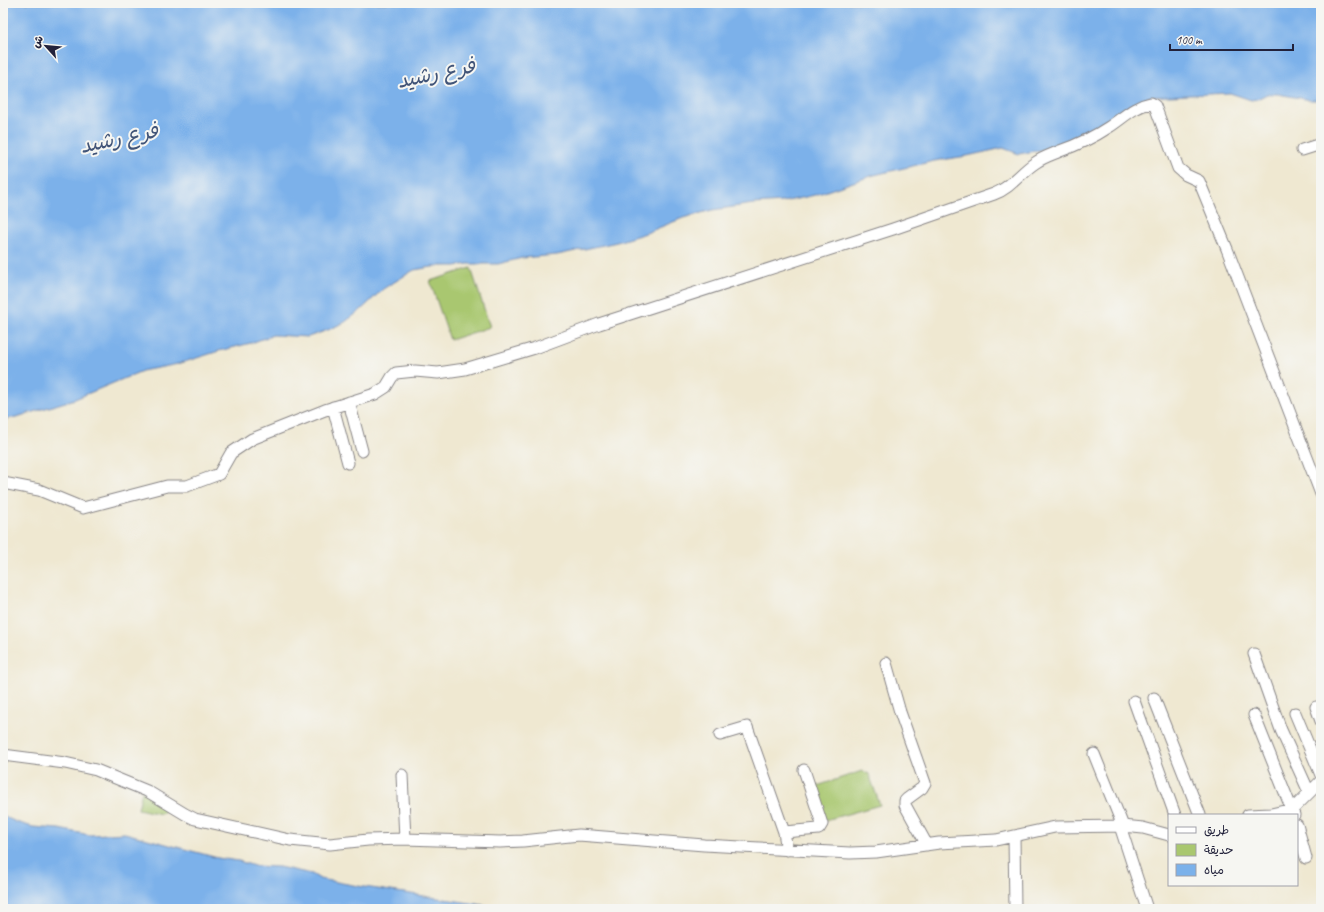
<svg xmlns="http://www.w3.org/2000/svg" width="1324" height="912" viewBox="0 0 1324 912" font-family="Caveat,'Playpen Sans Arabic',sans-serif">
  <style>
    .green { fill: #a9c76f; stroke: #667455 }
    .water { fill: #7bb1ea; stroke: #4e6a92 }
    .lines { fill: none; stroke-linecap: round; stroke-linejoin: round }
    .minor-casing { stroke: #888586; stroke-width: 13 }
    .minor { stroke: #fff; stroke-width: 11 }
    .labels { text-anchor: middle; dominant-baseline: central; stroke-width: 4; stroke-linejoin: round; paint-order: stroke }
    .water-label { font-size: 21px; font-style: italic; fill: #415478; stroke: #f6f6f2 }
  </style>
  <rect width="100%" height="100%" fill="#f6f6f2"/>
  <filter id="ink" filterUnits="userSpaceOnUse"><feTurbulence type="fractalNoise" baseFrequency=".025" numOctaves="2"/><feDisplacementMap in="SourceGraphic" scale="8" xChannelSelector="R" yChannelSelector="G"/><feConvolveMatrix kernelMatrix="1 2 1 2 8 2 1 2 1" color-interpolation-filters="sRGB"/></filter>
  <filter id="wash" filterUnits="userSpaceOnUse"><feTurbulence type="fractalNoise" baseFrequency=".012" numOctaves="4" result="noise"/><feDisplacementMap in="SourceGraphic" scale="16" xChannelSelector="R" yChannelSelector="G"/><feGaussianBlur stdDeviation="0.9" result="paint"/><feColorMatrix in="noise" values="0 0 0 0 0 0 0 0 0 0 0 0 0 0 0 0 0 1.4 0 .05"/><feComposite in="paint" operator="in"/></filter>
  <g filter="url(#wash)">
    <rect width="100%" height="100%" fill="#efe8d1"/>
    <path class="green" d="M471,268l19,59 -40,13 -20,-59z
      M862,771l7,3 11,31 -58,16 -11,-33z
      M142,791l26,17 -7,6 -23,-5z"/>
    <path class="water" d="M3,3h1318v97h-10l-33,-6h-11l-10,5 -6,1 -21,-7 -81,4 -10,5 -49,34 -44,13 -27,5 -16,-6 -36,8 -33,5 -60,14 -59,20 -32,7 -30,2 -41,6 -29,8 -37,15 -29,9 -60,13 -35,3 -24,6h-30l-13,2h-17l-24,4 -31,19 -22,21 -16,12 -17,8 -20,7 -35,-2 -22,8 -32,8 -41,13 -36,7 -67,28 -55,17 -17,4z
      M3,816l13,6 17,5 26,2 31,6 35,-2 93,25 21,3 15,5 25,1 33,7 8,5 6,1 32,6 152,23h-507z"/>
  </g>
  <g filter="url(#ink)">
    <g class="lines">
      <g class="minor-casing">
        <path id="minor" d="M1302,150l19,-6
          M349,402l13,49
          M333,407l15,56
          M3,483l36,7 44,18 84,-22h20l32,-12 12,-21 21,-14 73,-29 50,-16 11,-7 6,-10 4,-4 19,-2 23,2 27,-4 70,-21 64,-24 294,-95 101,-35c17,-6 27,-22 41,-31 8,-6 16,-8 25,-12 17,-6 34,-14 49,-24 14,-9 25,-21 42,-24l4,3 23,62 8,7 13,6 28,68 94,245
          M1254,654l27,76 28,62
          M886,663l14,49 25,71 -3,5 -15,11 -2,2v4l22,40
          M1154,698l46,117
          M1134,701l41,114
          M1316,707l5,14
          M1295,713l26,62
          M1254,715l40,100
          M720,735l27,-8 37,105 3,18
          M1094,754l29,72
          M3,755l62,8 31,7 51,21 38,23 10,5 95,21 40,4 38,-4 37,-1 95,3 23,-1 56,-6 125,10 146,8 26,-1 63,-9 57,-3 59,-13 68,-1 20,2 26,7
          M402,775l3,64
          M1248,815l23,-1 22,-5 28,-28
          M1297,825l9,33
          M1120,826l27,83
          M784,832l35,-3 3,-5 -18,-54
          M1014,836l1,73"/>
      </g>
      <use href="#minor" class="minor"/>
    </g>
  </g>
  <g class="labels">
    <g class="water-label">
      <text transform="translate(436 73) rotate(-12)">فرع رشيد</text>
      <text transform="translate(119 138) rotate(-12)">فرع رشيد</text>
    </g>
  </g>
  <rect width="1324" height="912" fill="none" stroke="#f6f6f2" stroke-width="16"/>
  <rect x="1168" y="814" width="130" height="72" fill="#f6f6f2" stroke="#a1a1a9"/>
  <rect x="1176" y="827" width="20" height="6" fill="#ffffff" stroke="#a1a1a9"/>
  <text x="1204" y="834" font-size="12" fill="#22223b">طريق</text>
  <rect x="1176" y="844" width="20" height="12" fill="#a9c76f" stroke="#a1a1a9"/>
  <text x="1204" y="854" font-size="12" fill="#22223b">حديقة</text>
  <rect x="1176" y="864" width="20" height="12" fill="#7bb1ea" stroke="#a1a1a9"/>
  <text x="1204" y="874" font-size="12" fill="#22223b">مياه</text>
  <g transform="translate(46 46) rotate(297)" stroke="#f6f6f2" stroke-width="3" paint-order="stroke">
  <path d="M0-3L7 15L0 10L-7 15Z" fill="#22223b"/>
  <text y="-6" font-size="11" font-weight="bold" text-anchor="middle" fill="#22223b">ش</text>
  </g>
  <path d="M1170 44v6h123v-6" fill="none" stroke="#22223b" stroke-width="2"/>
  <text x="1176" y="44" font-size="12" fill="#22223b" stroke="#f6f6f2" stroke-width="3" paint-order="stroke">100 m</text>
</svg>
